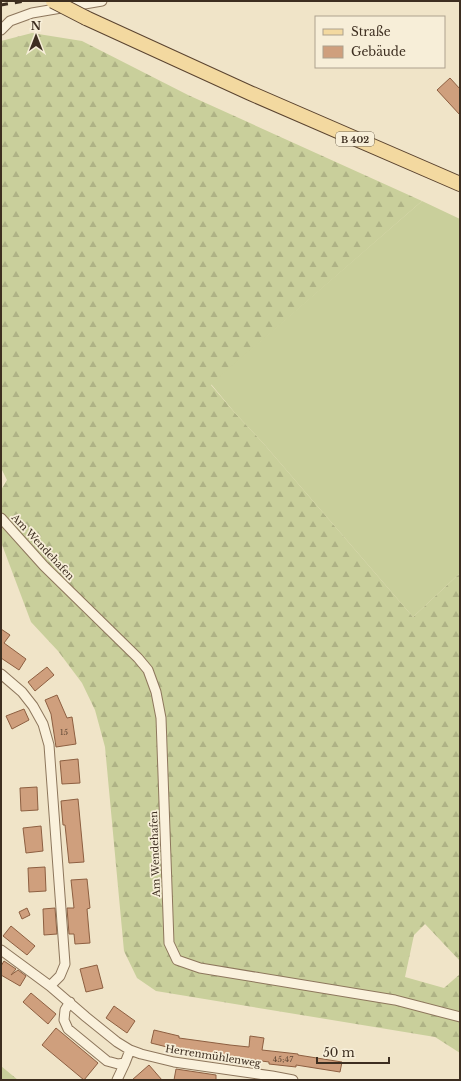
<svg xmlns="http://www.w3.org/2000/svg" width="461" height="1081" viewBox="0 0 461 1081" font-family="'Libre Baskerville',serif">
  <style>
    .forest { fill: url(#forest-firs) }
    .pitch { fill: #c9cf9b }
    .building { fill: #cf9f7d; stroke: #8d5f41 }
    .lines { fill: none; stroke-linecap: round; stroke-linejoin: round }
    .street-casing { stroke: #8d765c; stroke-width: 11 }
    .primary-casing { stroke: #5b4430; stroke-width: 16 }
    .street { stroke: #faf1dc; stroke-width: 9 }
    .primary { stroke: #f3d9a0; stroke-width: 14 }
    .rail { stroke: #3d2e20; stroke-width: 3; stroke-dasharray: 7 7; stroke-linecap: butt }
    .primary-bridge-casing { stroke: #5b4430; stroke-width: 16; stroke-linecap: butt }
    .primary-bridge { stroke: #f3d9a0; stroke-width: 14 }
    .labels { text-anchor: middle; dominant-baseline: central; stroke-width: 3.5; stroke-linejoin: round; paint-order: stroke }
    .number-label { font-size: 8px; fill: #624a37 }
    .shield { fill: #f7eed8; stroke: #756857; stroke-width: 1 }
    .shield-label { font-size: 9px; font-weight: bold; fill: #3d2e20 }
    .street-label { font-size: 10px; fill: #3d2e20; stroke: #f7eed8 }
  </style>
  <defs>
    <pattern id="forest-firs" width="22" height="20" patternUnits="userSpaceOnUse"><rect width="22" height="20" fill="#c9cf9b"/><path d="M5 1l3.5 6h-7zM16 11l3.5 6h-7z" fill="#aeb285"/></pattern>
  </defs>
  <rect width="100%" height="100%" fill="#f0e4c8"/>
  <path class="forest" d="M32,33l50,8 106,54 234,106 -211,184 24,28 28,30 150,174 47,-44v388l-35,-37 -11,11 -9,42 39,11 16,-14v79l-25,-16 -279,-46 -19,-13 -13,-27 -19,-204 -10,-37 -13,-27 -24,-32 -27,-29 -30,-80v-52l6,-10 -6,-12v-427z
    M1,1066l17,14h-17z"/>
  <path class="pitch" d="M422,201l38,18v354l-47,44 -150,-174 -28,-30 -24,-29z"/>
  <path class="building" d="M450,78l10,11v26l-23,-25z
    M1,629l9,6 -6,8 22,16 -7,11 -18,-12z
    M47,667l7,8 -19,16 -7,-9z
    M57,695l10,23 5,-1 4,27 -20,3 -5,-33 -6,-14z
    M24,709l5,11 -17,9 -6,-13z
    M78,759l2,24 -18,1 -2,-23z
    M37,787l1,23 -17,1 -1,-23z
    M78,799l6,63 -15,1 -4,-38h-2l-2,-24z
    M41,826l2,25 -17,2 -3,-25z
    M45,867l1,24 -17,1 -1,-24z
    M87,879l3,29 -3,1 3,34 -15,1 -1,-10h-5l-2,-26h7l-3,-28z
    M27,908l3,7 -8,4 -3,-7z
    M55,908l2,26 -13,1 -1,-26z
    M11,926l24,20 -8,9 -24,-19z
    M4,961l12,8 -5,6 7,-5 8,6 -6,10 -19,-11v-9z
    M97,965l6,23 -17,4 -6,-23z
    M31,993l25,21 -8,10 -25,-22z
    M114,1006l21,15 -8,12 -21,-15z
    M56,1028l42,35 -14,17 -42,-35z
    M154,1030l25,6v2l51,7 19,2 1,-11 14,2 -2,12 36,4v1l44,7 -2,10 -44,-7v2l-27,-3v-2l-90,-12 -28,-7z
    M149,1065l13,15h-30z
    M176,1069l40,6v5h-42z"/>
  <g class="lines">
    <g class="street-casing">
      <path id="street" d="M1,30l9,-9 22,-8 70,-12
        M1,518l43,48 94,92 10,12 8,22 5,26 8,225 8,17 23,8 195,32 65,17
        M1,674l21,18 11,14 10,18 6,21 16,219 -5,12 -10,10
        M1,950l49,36 36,31 31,25 13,8 11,4 33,8 98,14 21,4
        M70,1002l-5,8 -1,10 4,9 39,32 11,3 7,-1 5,-13
        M117,1080l8,-17"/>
    </g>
    <g class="primary-casing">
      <path id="primary" d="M86,18l164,75 210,91"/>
    </g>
    <use href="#street" class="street"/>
    <use href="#primary" class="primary"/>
    <path class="rail" d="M1,5l24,-4"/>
    <g class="primary-bridge-casing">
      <path id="primary-bridge" d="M53,1l33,17"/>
    </g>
    <use href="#primary-bridge" class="primary-bridge"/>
  </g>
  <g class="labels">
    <g class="number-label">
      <text x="64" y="732">15</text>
      <text x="283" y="1059">45;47</text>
    </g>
    <rect class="shield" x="336" y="132" width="38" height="14" rx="3"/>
    <g class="shield-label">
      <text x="355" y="139">B 402</text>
    </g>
    <g class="street-label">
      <text transform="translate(43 547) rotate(47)">Am Wendehafen</text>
      <text transform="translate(155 854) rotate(-92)">Am Wendehafen</text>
      <text transform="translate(213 1056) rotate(9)">Herrenmühlenweg</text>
    </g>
  </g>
  <rect width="461" height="1081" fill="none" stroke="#3d2e20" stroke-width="4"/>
  <rect x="315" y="16" width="130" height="52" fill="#f7eed8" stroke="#ada18e"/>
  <rect x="323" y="29" width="20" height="6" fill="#f3d9a0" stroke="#ada18e"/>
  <text x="351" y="36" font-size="12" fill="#3d2e20">Straße</text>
  <rect x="323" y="46" width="20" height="12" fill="#cf9f7d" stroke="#ada18e"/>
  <text x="351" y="56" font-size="12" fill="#3d2e20">Gebäude</text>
  <g transform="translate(36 36)" stroke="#f7eed8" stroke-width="3" paint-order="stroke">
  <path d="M0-3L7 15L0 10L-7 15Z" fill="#3d2e20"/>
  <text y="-6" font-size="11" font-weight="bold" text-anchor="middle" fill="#3d2e20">N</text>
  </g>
  <path d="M317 1057v6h72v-6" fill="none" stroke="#3d2e20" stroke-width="2"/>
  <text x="323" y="1057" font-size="12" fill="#3d2e20" stroke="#f7eed8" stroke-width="3" paint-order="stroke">50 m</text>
</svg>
